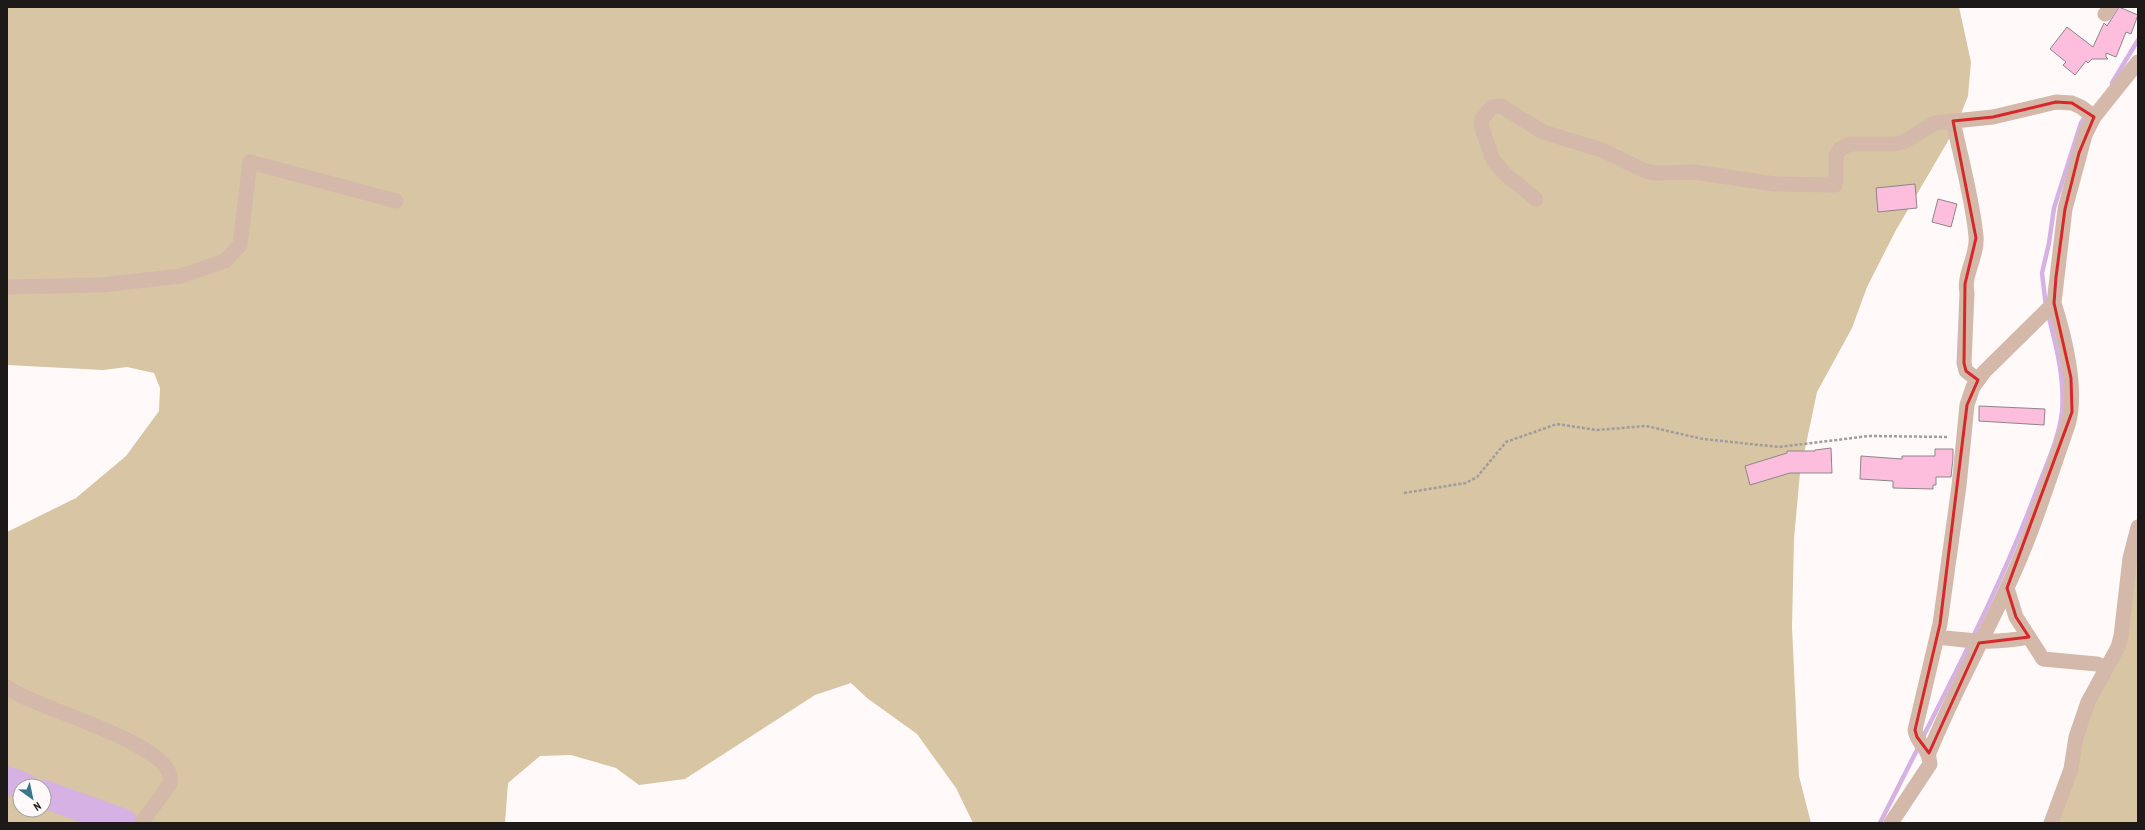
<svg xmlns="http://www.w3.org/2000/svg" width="2145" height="830" viewBox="0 0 2145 830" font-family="'PT Sans Narrow',sans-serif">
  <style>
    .green { fill: #d7c5a3; fill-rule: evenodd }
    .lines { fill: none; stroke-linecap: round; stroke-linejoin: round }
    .stream { stroke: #d6b1e4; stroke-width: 4.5 }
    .river { stroke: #d6b1e4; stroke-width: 28 }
    .building { fill: #fdbddc; stroke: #8d8689 }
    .path { stroke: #a09c9b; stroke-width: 2.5; stroke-dasharray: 3 2; stroke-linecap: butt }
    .street { stroke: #d4b9aa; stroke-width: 15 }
    .marked { fill: none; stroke: #d62828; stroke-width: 3; stroke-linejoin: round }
  </style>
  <rect width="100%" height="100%" fill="#fffaf9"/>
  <path class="green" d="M7,7h1952l12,55 -3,34 -13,33 -59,101 -29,57 -15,41 -35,64 -17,81 -6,66 -2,88 7,149 12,47h-838l-17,-35 -39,-54 -50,-36 -16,-15 -36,12 -130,84 -46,6 -23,-17 -45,-13 -31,1 -32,27 -3,40h-498v-291l69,-34 50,-42 33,-45 1,-23 -6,-15 -27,-6 -24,3 -96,-5zM20,786h24v24h-24z
    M2138,517v306h-95l17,-30 55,-145 10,-86z"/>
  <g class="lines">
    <path class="stream" d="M2112,83l26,-43
      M2046,307l-4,-34 7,-30 5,-35 27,-85 6,-9
      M1922,739c42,-83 84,-165 116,-252 9,-24 21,-49 24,-75 3,-33 -6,-67 -14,-98
      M1880,823l39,-77"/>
    <path class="river" d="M7,780l16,6
      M44,794l80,29"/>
  </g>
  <path class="building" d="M2119,7l19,8 -7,19 -5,-2 -10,25 -10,-4v4l2,2h-16l-4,4 -2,-2 -11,14 -12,-10 3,-3 -16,-13 17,-22 26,20 11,-24 3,3z
    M1915,184l2,24 -39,4 -2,-24z
    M1938,199l19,5 -6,23 -19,-5z
    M1979,406l66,3 -1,16 -65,-4z
    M1831,448l1,25h-42l-40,12 -5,-19 42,-13v-2h28v-1z
    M1935,449h18v9l-2,19h-15v8h-3v4l-40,-1v-7l-33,-2 1,-23 41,3v-3h33z"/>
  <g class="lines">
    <path class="path" d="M1404,493l62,-10 11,-6 29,-35 51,-18 40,6 49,-4 57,13 76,8 90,-11 80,1"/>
    <path class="street" d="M2105,14l5,-7
      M1953,121c8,37 19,76 23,115 2,20 -13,38 -9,57l-3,70 2,8 12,9
      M1536,199l-31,-25 -12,-14 -12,-35 1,-6 10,-12 9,-1 42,26 59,18 41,20 11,3 41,-1 79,12 57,1h4l1,-4v-26l4,-6 10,-5h44l9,-2 32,-19 58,-6 63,-15 16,1 9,4 13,10
      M7,287l94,-2 80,-9 44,-15 15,-16 10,-83 146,39
      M2007,588l9,29 27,42 54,5 10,4
      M1937,637c35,4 57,7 92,0
      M7,687c24,21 173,57 163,96 -2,5 -23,31 -28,40
      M1929,753c24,-60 56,-116 82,-174 23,-50 39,-103 57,-154 10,-34 -3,-88 -14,-122
      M1891,823l39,-59c-2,-19 -12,-18 -15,-34l25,-106 19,-138 8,-81 6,-18 11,-15 70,-69 11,-94 20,-74 9,-18 44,-55
      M2051,823l20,-54 5,-32 12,-35 30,-55 3,-11 9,-78 8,-31"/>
  </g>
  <path class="marked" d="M2056,102l16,1 22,14 -15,36 -14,56 -9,68 -2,26 17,75 1,34 -65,176 9,29 13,20 -50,6 -50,110 -12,-16 -2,-7 25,-106 27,-219 11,-25 -12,-9 -2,-8 1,-79 11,-46 -23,-117 40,-4z"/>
  <rect width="2145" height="830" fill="none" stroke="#1c1918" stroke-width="16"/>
  <g transform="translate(32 798) rotate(147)"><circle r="19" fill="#fffaf9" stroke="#a4a09f"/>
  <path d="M0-3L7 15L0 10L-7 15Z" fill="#38778b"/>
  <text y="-6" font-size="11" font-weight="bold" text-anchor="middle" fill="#1c1918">N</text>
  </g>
</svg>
